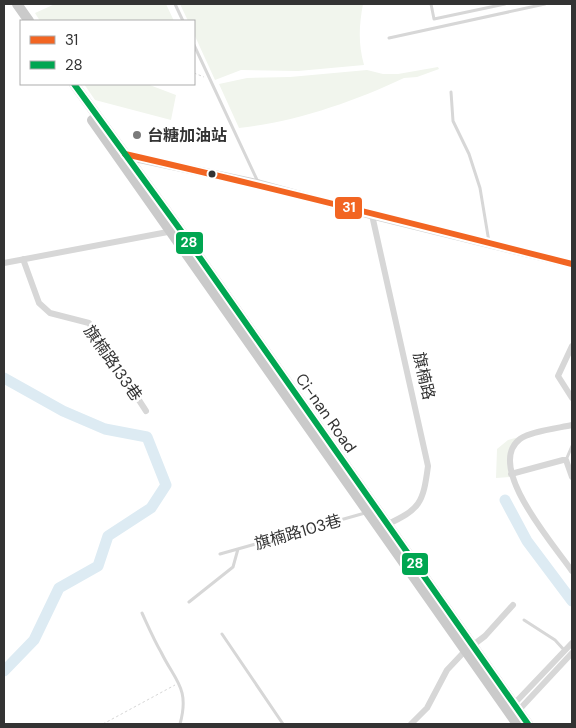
<svg xmlns="http://www.w3.org/2000/svg" width="576" height="728" viewBox="0 0 576 728" font-family="'DM Sans','Noto Sans TC',sans-serif">
  <style>
    .green { fill: #f1f5ed }
    .lines { fill: none; stroke-linecap: round; stroke-linejoin: round }
    .river { stroke: #ddebf3; stroke-width: 11 }
    .path { stroke: #d6d6d6; stroke-width: 1; stroke-dasharray: 2.5 2.5; stroke-linecap: butt }
    .service { stroke: #d7d7d7; stroke-width: 3 }
    .minor { stroke: #d7d7d7; stroke-width: 6 }
    .secondary { stroke: #d0d0d0; stroke-width: 9 }
    .primary { stroke: #cacaca; stroke-width: 10 }
    .bus-1-casing { stroke: #fff; stroke-width: 10 }
    .bus-2-casing { stroke: #fff; stroke-width: 10 }
    .bus-1 { stroke: #f26522; stroke-width: 6 }
    .bus-2 { stroke: #00a651; stroke-width: 6 }
    .poi-dot { fill: #7a7a7a; stroke: #fff; stroke-width: 2 }
    .bus-dot { fill: #333; stroke: #fff; stroke-width: 2 }
    .labels { text-anchor: middle; dominant-baseline: central; stroke-width: 5; stroke-linejoin: round; paint-order: stroke }
    .poi-label { font-size: 16px; font-weight: bold; fill: #333; stroke: #fff; text-anchor: start }
    .street-label { font-size: 16px; fill: #333; stroke: #fff }
    .line-badge { stroke: #fff; stroke-width: 2 }
    .badge-label { font-size: 14px; text-anchor: middle; font-weight: bold; fill: #fff }
  </style>
  <rect width="100%" height="100%" fill="#fff"/>
  <path class="green" d="M55,4h111l8,17h-134l-5,-8z
    M180,4h183c-4,22 -5,39 1,61l-66,6 -57,-1 -26,10 -21,-46v-13h-6z
    M438,67l1,2 -22,8 -13,1c-51,24 -109,44 -165,50l-20,-44 28,-6 43,-1 77,-7 16,4h15z
    M84,84h63l29,11 -5,25 -76,-20z
    M519,437l-7,8 -1,32 -15,1 1,-29 11,-9z"/>
  <g class="lines">
    <path class="river" d="M4,378l59,33 42,18 42,8 19,48 -15,23 -43,28 -10,30 -39,22 -25,52 -30,31
      M505,500l22,41 45,60"/>
    <path class="path" d="M194,73l10,4
      M103,724l72,-39"/>
    <path class="service" d="M175,4l8,17
      M431,4l3,15 71,-15
      M389,38l156,-34
      M194,45l64,137
      M451,92l2,29 16,33 11,34 9,54
      M566,460l6,-14
      M220,554l145,-41
      M189,602l44,-35 5,-18
      M142,613c6,13 12,27 19,39 14,29 29,36 19,72
      M524,620l31,20 10,11
      M222,634l61,90"/>
    <path class="minor" d="M372,215l56,251c-5,38 -8,43 -42,59
      M23,259l16,44 11,10 39,10 57,88
      M4,263l169,-32
      M572,346l-14,30 14,22
      M572,425c-13,3 -41,6 -52,14 -36,27 35,107 52,132
      M511,474l52,-14h3l6,17
      M513,705l59,-62
      M517,712l55,-59
      M411,724l16,-16 20,-38 17,-18 21,-16 28,-31"/>
    <path class="secondary" d="M123,155l136,29 113,31 200,49"/>
    <path class="primary" d="M17,4l12,17
      M74,84l105,144 349,496
      M92,120l425,604"/>
    <g class="bus-1-casing">
      <path id="bus-1" d="M125,154c149,34 298,72 447,110"/>
    </g>
    <g class="bus-2-casing">
      <path id="bus-2" d="M74,84l105,144 349,496"/>
    </g>
    <use href="#bus-1" class="bus-1"/>
    <use href="#bus-2" class="bus-2"/>
  </g>
  <circle class="poi-dot" cx="137" cy="135" r="5"/>
  <circle class="bus-dot" cx="212" cy="174" r="4.5"/>
  <g class="labels">
    <g class="poi-label">
      <text x="147" y="135">台糖加油站</text>
    </g>
    <g class="street-label">
      <text transform="translate(113 363) rotate(55)">旗楠路133巷</text>
      <text transform="translate(424 376) rotate(77)">旗楠路</text>
      <text transform="translate(326 413) rotate(55)">Ci-nan Road</text>
      <text transform="translate(298 532) rotate(-16)">旗楠路103巷</text>
    </g>
  </g>
  <g class="line-badge">
    <rect x="334" y="196" width="29" height="24" rx="5" fill="#f26522"/>
    <rect x="175" y="231" width="29" height="24" rx="5" fill="#00a651"/>
    <rect x="401" y="552" width="28" height="24" rx="5" fill="#00a651"/>
  </g>
  <g class="badge-label">
    <text x="349" y="212">31</text>
    <text x="189" y="247">28</text>
    <text x="415" y="568">28</text>
  </g>
  <rect width="576" height="728" fill="none" stroke="#333333" stroke-width="10"/>
  <rect x="20" y="20" width="175" height="65" fill="#ffffff" stroke="#adadad"/>
  <rect x="30" y="36" width="25" height="8" fill="#f26522" stroke="#adadad"/>
  <text x="65" y="45" font-size="15" fill="#333333">31</text>
  <rect x="30" y="61" width="25" height="8" fill="#00a651" stroke="#adadad"/>
  <text x="65" y="70" font-size="15" fill="#333333">28</text>
</svg>
